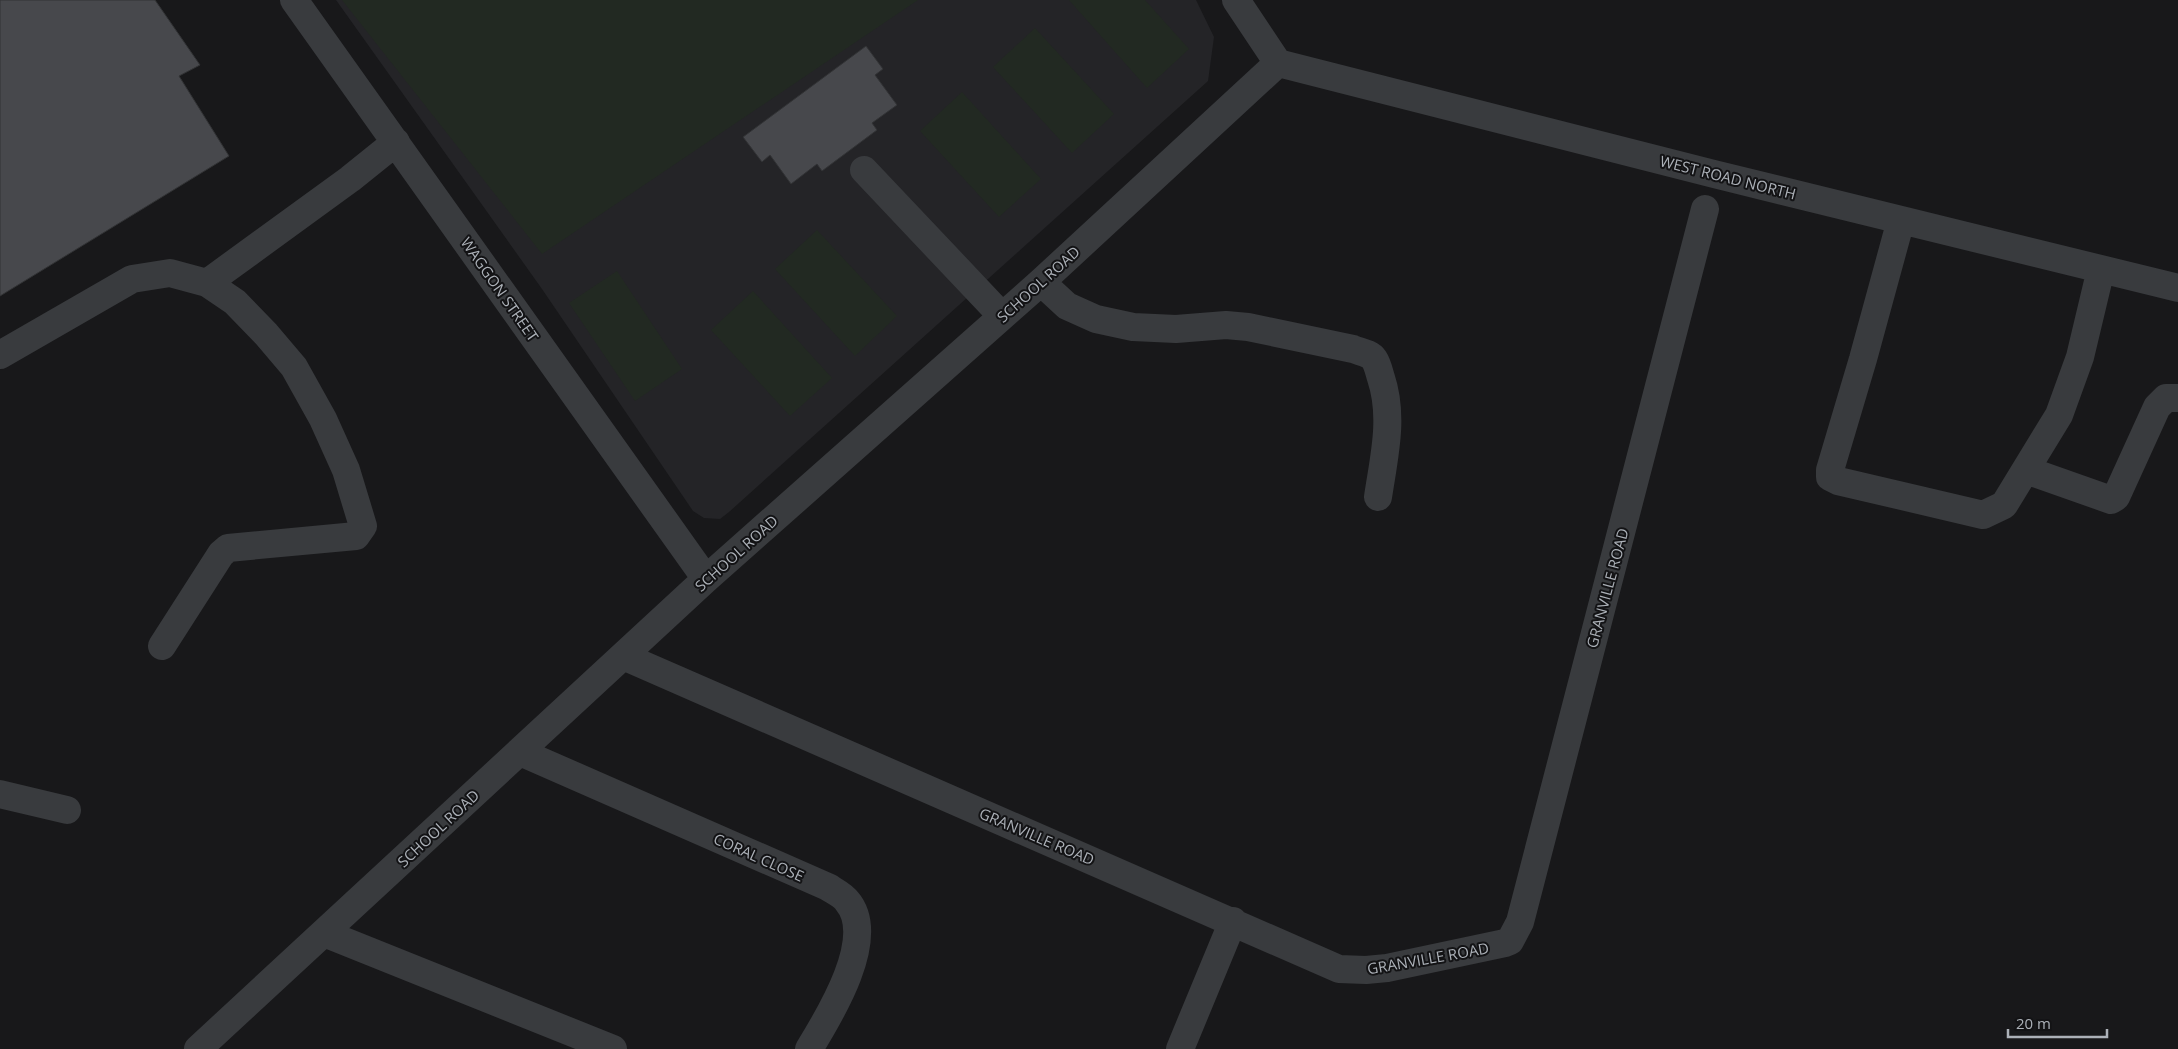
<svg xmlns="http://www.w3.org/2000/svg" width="2178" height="1049" viewBox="0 0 2178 1049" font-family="'Open Sans',sans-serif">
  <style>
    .built { fill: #242427 }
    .green { fill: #222922 }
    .building { fill: #47484c; stroke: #323335 }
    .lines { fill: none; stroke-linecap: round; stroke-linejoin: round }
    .minor { stroke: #393b3e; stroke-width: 28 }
    .labels { text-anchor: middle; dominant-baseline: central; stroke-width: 4; stroke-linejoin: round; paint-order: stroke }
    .street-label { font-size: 15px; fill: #acb1b8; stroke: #131315 }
  </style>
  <rect width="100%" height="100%" fill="#18181a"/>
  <path class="built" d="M336,0h860l18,37 -6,44 -479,431 -9,7 -16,-1 -11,-7 -151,-222z"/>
  <path class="green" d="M342,0h576l-376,254z
    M1069,0h76l44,49 -42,39z
    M1035,28l79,86 -42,39 -79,-86z
    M962,92l79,87 -42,38 -79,-86z
    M817,230l80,86 -42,40 -80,-87z
    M617,271l65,98 -47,32 -66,-98z
    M753,291l79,87 -42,38 -79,-86z"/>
  <path class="building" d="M0,0h155l45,65 -21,11 50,80 -229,140z
    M866,46l17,23 -8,6 22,30 -25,18 5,7 -55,41 -5,-7 -26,20 -21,-29 -8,7 -19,-25z"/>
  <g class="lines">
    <path class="minor" d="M294,0l412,579
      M1236,0l42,63
      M1278,63l436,111 464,114
      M864,170l138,146
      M1901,220l-38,139 -33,111v7l8,4 145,34 21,-10 55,-90 21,-58 21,-88
      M1041,282l26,24 29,13 37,8 43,2 50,-4 22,2 105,22c7,3 17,4 21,10 4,6 5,13 7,19 13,39 3,79 -3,119
      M207,283l143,-104 46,-37
      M0,355l132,-76 38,-6 37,10 28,19 31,32 28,33 29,52 23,51 17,56 -7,10 -128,12 -7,6 -59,92
      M2026,470l85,30 5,-3 41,-90 9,-9h12
      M623,656l716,313 27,1 21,-2 118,-25 5,-2 10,-19 185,-713
      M520,752l308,135c6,4 15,8 19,14 31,36 -17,114 -38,148
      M0,794l67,16
      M324,933l289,116
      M198,1049l508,-470 335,-297 237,-219
      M1180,1049l53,-128"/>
  </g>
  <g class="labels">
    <g class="street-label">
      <text transform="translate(1728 177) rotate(14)">WEST ROAD NORTH</text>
      <text transform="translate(1038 284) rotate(-42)">SCHOOL ROAD</text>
      <text transform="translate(500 289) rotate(55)">WAGGON STREET</text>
      <text transform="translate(736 553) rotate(-42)">SCHOOL ROAD</text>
      <text transform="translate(1607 588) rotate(-75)">GRANVILLE ROAD</text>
      <text transform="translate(438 828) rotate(-43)">SCHOOL ROAD</text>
      <text transform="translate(1037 836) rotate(23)">GRANVILLE ROAD</text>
      <text transform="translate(759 857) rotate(24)">CORAL CLOSE</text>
      <text transform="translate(1428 958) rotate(-10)">GRANVILLE ROAD</text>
    </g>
  </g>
  <path d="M2008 1029v8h99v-8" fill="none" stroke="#acb1b8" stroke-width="2.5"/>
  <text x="2016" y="1029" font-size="15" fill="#acb1b8" stroke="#131315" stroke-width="4" paint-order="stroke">20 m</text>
</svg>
